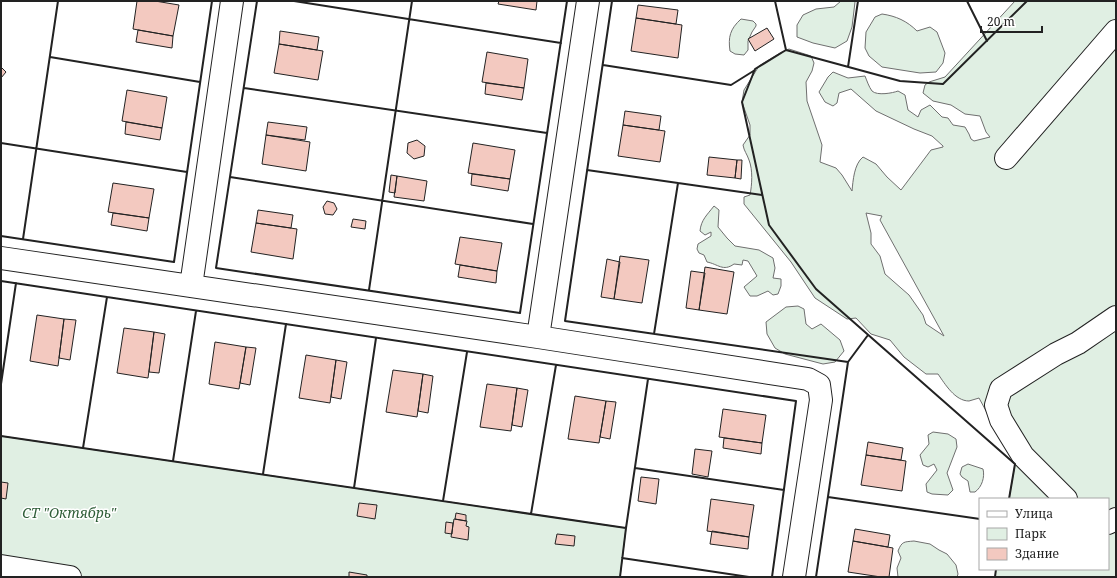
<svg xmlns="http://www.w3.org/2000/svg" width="1117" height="578" viewBox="0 0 1117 578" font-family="'Noto Serif',serif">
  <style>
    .green { fill: #e0efe3; stroke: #6f6f6f; fill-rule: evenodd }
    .building { fill: #f3c9c0; stroke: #222 }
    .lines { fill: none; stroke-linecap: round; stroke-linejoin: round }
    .minor-casing { stroke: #222; stroke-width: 24 }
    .minor { stroke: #fff; stroke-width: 22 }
    .wall { stroke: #222; stroke-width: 2 }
    .labels { text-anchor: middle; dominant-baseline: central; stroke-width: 3; stroke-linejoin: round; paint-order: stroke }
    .park-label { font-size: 14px; font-style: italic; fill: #2f5e38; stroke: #fff }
  </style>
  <rect width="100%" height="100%" fill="#fff"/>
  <path class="green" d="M841,1h13l1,1 -3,25 -5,14 -12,7 -22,-5 -16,-6v-12l6,-10 13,-6 18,-2z
    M1015,1h101v576h-121l1,-8h112v-70h-99l6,-35 -36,-66c-3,1 -7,2 -10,3 -14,0 -24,-17 -31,-27h-12l-22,-17 -14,-17 -19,-6 -15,-16 -9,1 -32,-21 -24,-36 -47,-58v-7l6,-2c2,-10 3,-25 -1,-35 -2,-6 -5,-9 -6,-15l7,-10v-10l-8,-23 2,-12 15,-24 21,-13 9,-4 22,7 3,7 -2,8 -6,11 1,19 15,44 -2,17 16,6 6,7 10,16c1,-10 2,-27 11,-34l13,7 11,13 14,13 30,-40 12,-3v-1l-11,-10 -18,-7 -38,-18 -25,-22 -12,4 -2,10 -4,3 -8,-4 -6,-10 9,-15 5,-5 15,6 17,-2c2,5 4,11 7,15 5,5 21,2 26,0l7,4 3,15 10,7 3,-7 9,-5 12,12 6,1 5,7 12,2 4,7 2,5 3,2 16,-4 -4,-5 -6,-16 -15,-2 -14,-9 -18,-4 -10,-8 2,-8 4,-3 16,-5zM866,213l16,3 -2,4 64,116 -18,-12 -3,-9 -14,-20 -24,-21 -5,-18 -9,-12v-11z
    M882,14c14,2 25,7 35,17l13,-4 7,5 8,21 -2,10 -7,9 -16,1 -38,-6 -13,-11 -4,-8 1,-16 9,-15z
    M741,19l12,2 3,3v2l-4,6 -4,9v9l-4,5 -9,-1 -5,-3c-2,-14 0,-22 11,-32z
    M714,206l5,4 -1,17 9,11 8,8 24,4 14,8 2,10 -2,10 8,1v7l-3,8 -5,1 -5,-4 -11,5h-7l-6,-9 13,-11 -9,-15 -5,-1 -1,5 -8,-1c-11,8 -16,0 -27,-2l-3,-7 -5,-2 -2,-4 1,-5 13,-8v-4l-6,3 -5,-4c1,-11 7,-16 14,-25z
    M798,306l6,3 2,15 6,5 9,-5 19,16 4,11 -9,11 -12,2 -38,-10 -10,-6 -8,-14 -1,-12 20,-15z
    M933,432l15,2 8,5 1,8 -10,26 6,17 -5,5 -16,-1 -5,-2 -1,-8 11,-14 -3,-6 -6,3 -5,-2 -3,-10 9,-11 -1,-9z
    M1,436l625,92 -6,49h-619z
    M968,464l15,5c2,8 -1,18 -8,23h-5l-2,-11 -6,-4 -2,-3 2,-7z
    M914,541l16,3 9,6 8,4 9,11 2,9 -1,3h-59l-1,-9 4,-10 -3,-7c4,-10 6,-9 16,-10z"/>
  <path class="building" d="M137,1h18l24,4 -6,31 -40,-7z
    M499,1h38l-1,9 -38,-6z
    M638,5l40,5 -2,14 -40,-6z
    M636,18l46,7 -4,33 -47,-7z
    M767,28l7,11 -19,12 -7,-12z
    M138,30l35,6 -1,12 -36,-6z
    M280,31l39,6 -2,13 -38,-6z
    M279,44l44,7 -5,29 -44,-7z
    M487,52l41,7 -4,29 -42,-6z
    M1,67l5,5 -5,6z
    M486,83l38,5 -2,12 -37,-6z
    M127,90l40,7 -5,31 -40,-7z
    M625,111l36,5 -2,14 -36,-5z
    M126,122l36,6 -2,12 -35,-6z
    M268,122l39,5 -2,13 -39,-5z
    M623,125l42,6 -5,31 -42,-6z
    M266,135l44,7 -4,29 -44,-7z
    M417,140l8,6 -1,10 -10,3 -7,-6 1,-10z
    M473,143l42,7 -5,29 -42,-6z
    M709,157l28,3 -2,18 -28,-3z
    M737,160h5l-1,19 -6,-1z
    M472,174l38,5 -2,12 -37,-6z
    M391,175l6,1 -2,17 -6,-1z
    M397,176l30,5 -3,20 -30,-4z
    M113,183l41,6 -5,29 -41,-6z
    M327,201l7,2 3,6 -4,6 -8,-1 -2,-7z
    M258,210l35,5 -2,13 -35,-5z
    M113,213l36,5 -2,13 -36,-6z
    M353,219l13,2 -1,8 -14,-2z
    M256,223l41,6 -4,30 -42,-7z
    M460,237l42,6 -5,28 -42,-7z
    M620,256l29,4 -7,43 -28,-4z
    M607,259l13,3 -6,37 -13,-2z
    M460,265l37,6 -1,12 -38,-6z
    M705,267l29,5 -7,42 -28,-4z
    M691,271l14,2 -6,37 -13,-2z
    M37,315l27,4 -6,47 -28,-5z
    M64,319l12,1 -6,40 -11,-2z
    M124,328l30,4 -6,46 -31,-5z
    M154,332l11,2 -6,39 -10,-1z
    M215,342l31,5 -7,42 -30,-5z
    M246,347l10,1 -6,37 -10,-2z
    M306,355l30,5 -6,43 -31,-5z
    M336,360l11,2 -6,37 -10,-2z
    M393,370l30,4 -6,43 -31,-5z
    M423,374l10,2 -5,37 -10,-2z
    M487,384l30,4 -6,43 -31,-4z
    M517,388l11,2 -6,37 -10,-2z
    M575,396l31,5 -7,42 -31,-4z
    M606,401l10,1 -6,37 -10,-2z
    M723,409l43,6 -4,28 -43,-6z
    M724,438l38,5 -1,11 -38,-6z
    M868,442l35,6 -2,12 -35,-5z
    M695,449l17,2 -4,26 -16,-3z
    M866,455l40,6 -4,30 -41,-6z
    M641,477l18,2 -3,25 -18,-3z
    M1,482l7,1 -2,16 -5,-1z
    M711,499l43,6 -5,32 -42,-6z
    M359,503l18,2 -2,14 -18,-3z
    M456,513l10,2v6l-11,-2z
    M454,519l13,2 -1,5 3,1 -1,13 -17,-3z
    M446,522l7,1 -1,11 -7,-1z
    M855,529l35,6 -2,12 -35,-6z
    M712,531l37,6 -1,12 -38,-5z
    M557,534l18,2 -1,10 -19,-2z
    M853,541l40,7 -4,29h-8l-33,-5z
    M349,572l18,3v2h-18z"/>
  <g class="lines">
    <g class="minor-casing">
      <path id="minor" d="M1006,158l110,-127
        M1,258l537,79 270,42 11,6 2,15 -27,177
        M191,286l41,-285
        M538,337l50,-336
        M1066,499l-43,-43 -22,-36 -5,-15 5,-16 55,-35 22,-11 38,-26
        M1108,523l8,-4
        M1,566l69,11"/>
    </g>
    <use href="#minor" class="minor"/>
    <path class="wall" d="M257,1l-41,267 304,45 47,-312
      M294,1l267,42
      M612,1l-47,320 283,41 -32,215
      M775,1l11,49
      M967,1l20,40
      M50,57l150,25
      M603,65l128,20 24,-15
      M848,67l10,-66
      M244,88l303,45
      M1,143l186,29
      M587,170l175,25
      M230,177l303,47
      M1,236l173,26 38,-261
      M23,239l35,-238
      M1,281l795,120 -24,176
      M369,290l43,-289
      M654,334l24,-151
      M848,362l20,-27
      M1,384l15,-101
      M1,436l625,92 -6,49
      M83,448l24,-151
      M173,461l23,-150
      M635,468l149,22
      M263,474l23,-150
      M354,488l22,-150
      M828,497l152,22
      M1009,499l6,-35 -199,-175 -47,-64 -27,-123 13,-33 31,-19 114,31 43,3 84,-83
      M443,501l24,-149
      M531,514l25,-149
      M626,528l22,-149
      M622,558l127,19
      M995,577l1,-8"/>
  </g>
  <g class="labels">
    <g class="park-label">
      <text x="69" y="512">СТ "Октябрь"</text>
    </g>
  </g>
  <rect width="1117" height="578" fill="none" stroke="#222222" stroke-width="4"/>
  <rect x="979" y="498" width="130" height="72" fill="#ffffff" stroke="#a7a7a7"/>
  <rect x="987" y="511" width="20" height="6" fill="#ffffff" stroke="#a7a7a7"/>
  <text x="1015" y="518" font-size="12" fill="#222222">Улица</text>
  <rect x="987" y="528" width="20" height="12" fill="#e0efe3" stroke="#a7a7a7"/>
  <text x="1015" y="538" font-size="12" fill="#222222">Парк</text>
  <rect x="987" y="548" width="20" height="12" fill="#f3c9c0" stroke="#a7a7a7"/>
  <text x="1015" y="558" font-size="12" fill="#222222">Здание</text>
  <path d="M981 26v6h61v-6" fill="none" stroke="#222222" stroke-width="2"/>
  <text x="987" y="26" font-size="12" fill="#222222" stroke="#ffffff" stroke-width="3" paint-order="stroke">20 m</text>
</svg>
